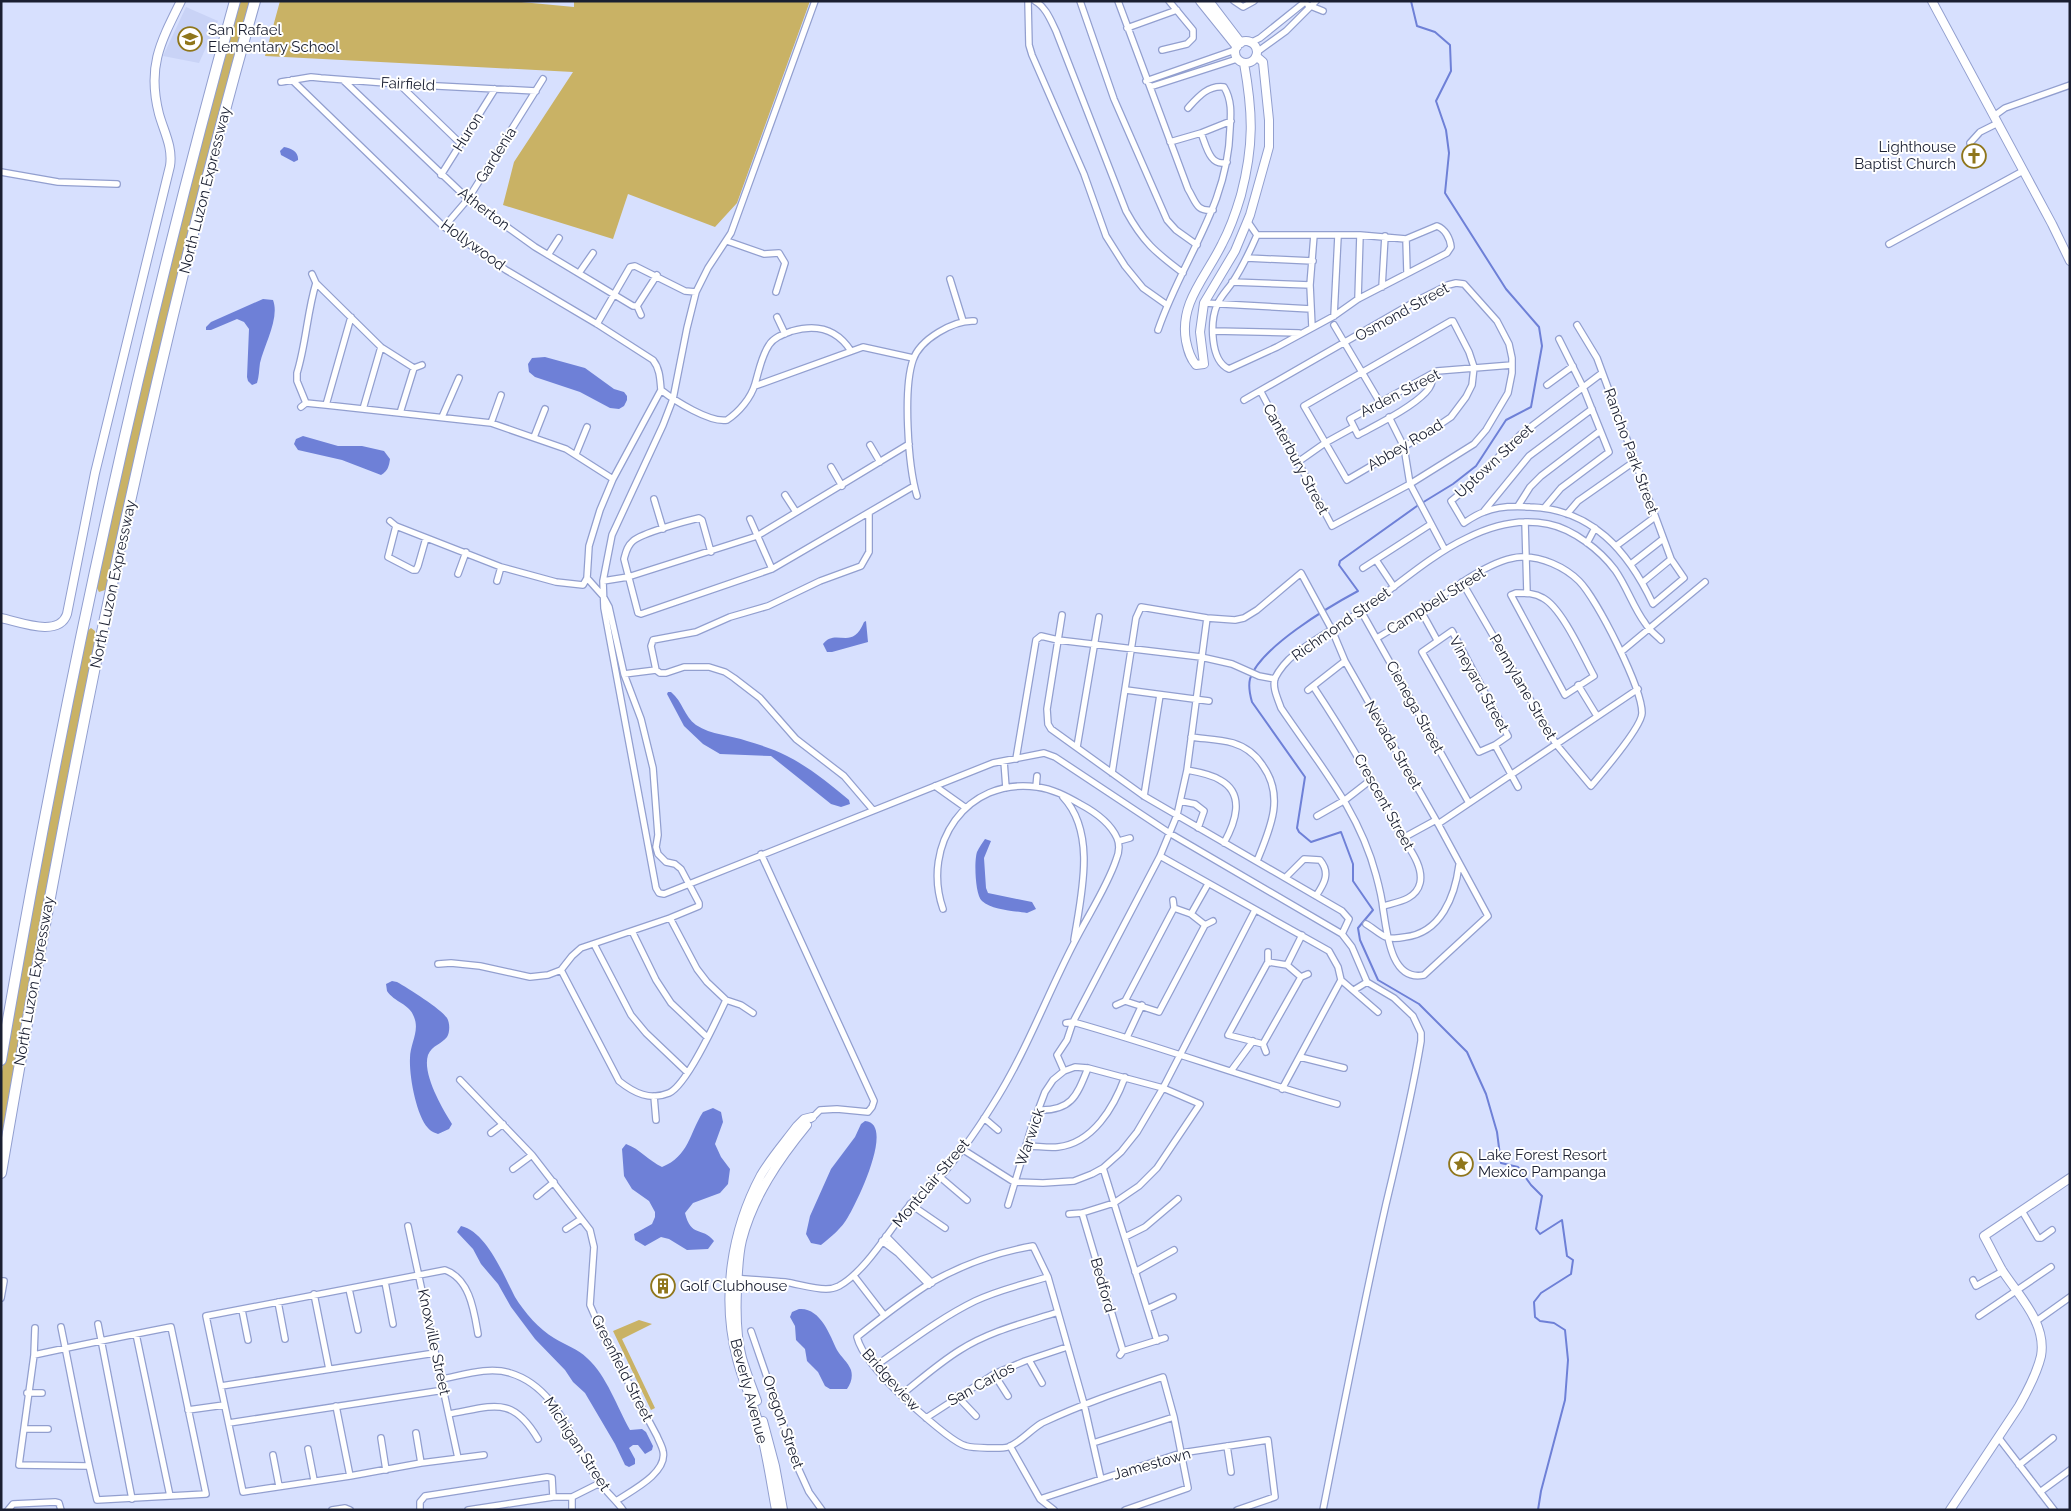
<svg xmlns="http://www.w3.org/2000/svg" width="2071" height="1511" viewBox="0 0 2071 1511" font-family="Raleway,sans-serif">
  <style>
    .built { fill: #c9d3f6 }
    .green { fill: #c9b265 }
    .water { fill: #6e80d7 }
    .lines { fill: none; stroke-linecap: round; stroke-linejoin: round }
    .stream { stroke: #6e80d7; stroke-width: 2 }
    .street-casing { stroke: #929fcf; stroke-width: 8 }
    .secondary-casing { stroke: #929fcf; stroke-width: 10 }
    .highway-casing { stroke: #929fcf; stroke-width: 12 }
    .street { stroke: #fff; stroke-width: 5.5 }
    .secondary { stroke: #fff; stroke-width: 8 }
    .highway { stroke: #fff; stroke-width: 10 }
    .labels { text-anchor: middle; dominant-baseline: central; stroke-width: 4; stroke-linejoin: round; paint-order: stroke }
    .poi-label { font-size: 15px; fill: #1a1f31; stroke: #fff; text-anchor: start }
    .street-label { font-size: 15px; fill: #1a1f31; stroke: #fff }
  </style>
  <rect width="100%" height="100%" fill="#d7e0fe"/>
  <path class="built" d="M186,7l32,14 -19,42 -36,-7z"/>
  <path class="green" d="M238,1h12l-143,586 -2,3 -6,2 -3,-6 42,-193z
    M280,1h231l63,6v-6h236l-73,202 -22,24 -87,-33 -15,45 -110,-34 11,-43 59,-90 -308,-16z
    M91,628l4,3 1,7 -54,272 -41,241v-74l13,-74 72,-371z
    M639,1320l13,4 -30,15 33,69 -4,2 -38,-79z"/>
  <path class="water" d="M284,147c7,1 15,5 14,13l-4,2 -13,-7 -1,-4z
    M263,299l10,1c7,18 -9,45 -13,63 -1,7 -1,14 -3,20l-5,2 -4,-4 -1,-4 2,-48 -5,-7 -7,-3 -26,11h-5v-3l5,-5z
    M545,357l40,11 29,21 10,3 3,4v4l-3,6 -5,3 -9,-1 -30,-16 -45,-15 -6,-5 -1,-8 4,-6z
    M303,436l35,10h24l22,5 6,8c-1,7 -2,12 -9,16l-39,-15 -44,-10 -4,-6 2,-5z
    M866,621l2,21 -36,10h-5l-4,-8c13,-17 29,8 41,-22z
    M668,692h3c12,10 13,24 25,33 15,10 35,10 51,16 13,4 27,8 40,15 22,11 43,28 62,44l1,4 -9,3 -10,-3 -60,-48 -51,-2 -17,-10 -19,-18 -17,-32z
    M985,839l6,2 -7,17 2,30 2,5 44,9 4,7 -9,4c-13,-2 -35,-3 -45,-12 -7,-6 -8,-40 -5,-49 2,-4 5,-9 8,-13z
    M392,981l5,1c11,6 44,27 50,36 3,5 3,14 0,19 -5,7 -15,8 -19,18 -6,19 14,53 24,69l-3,5 -11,5c-3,-1 -8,-3 -10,-6 -12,-13 -19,-53 -18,-70 0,-14 10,-27 4,-41 -4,-13 -20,-15 -27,-26l-1,-7z
    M713,1108l8,4 2,10 -8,22 6,13 9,12 -2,15 -8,9 -27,10 -8,10c6,25 17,13 29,28l-6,8 -21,1 -18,-11 -8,-2 -16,9 -10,-6 -1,-6 18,-10 3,-7v-5l-6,-11 -17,-12 -8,-13 -2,-27 4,-5c14,5 23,17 36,23 27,-11 27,-33 41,-55z
    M865,1121c31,2 -9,83 -17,96 -6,11 -17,20 -27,28l-10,-2 -5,-9 4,-18 21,-47 24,-32 6,-13z
    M461,1226c26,6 43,50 54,71 9,15 25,33 39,41 11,7 24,11 33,20 20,18 30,49 43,72l12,-1 4,3 7,14 -1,4 -7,4 -7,-9h-5l-4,3 6,11v5l-6,3 -4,-2 -10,-21 -30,-51 -12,-11 -8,-12 -30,-31 -24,-32 -13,-23 -17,-20 -8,-15 -16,-17z
    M799,1309c21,-2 31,26 38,41 4,7 11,12 14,20 2,7 0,13 -4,19h-17l-5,-3 -7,-14 -11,-11 -2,-12 -9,-9 -1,-14 -5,-9 2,-5z"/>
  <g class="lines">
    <path class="stream" d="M1411,1l6,25 18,6 15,13 1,26 -15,30 10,29 3,23 -4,40 61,96 33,38 3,19 -11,61 -25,13 -30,46 -23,18 -36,22 -77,55 -1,4 19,26c-28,15 -99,57 -108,88 -2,8 0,16 2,23l53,75 -8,51 2,4 12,10 30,-10 12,32v17l20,29 -15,18 2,12 18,40 41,24 48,48 19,42 11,38 4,31 17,4 13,18 11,11 -6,33 4,5 22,-14 5,36 6,4 -2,14 -30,19 -7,9 1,15 5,4 14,2 11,7 3,30 -3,40 -24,91 -3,19"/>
    <g class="street-casing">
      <path id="street" d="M815,1l-84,232 -23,35 -12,24 -9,36 -14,71 -10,26 -51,110 -9,46 1,27 52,280 3,5 5,1 329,-131 51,-10 11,4 116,77 171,100 10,13 15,35 27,16 19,18 8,17v8c-9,55 -22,109 -35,163 -23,102 -43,204 -63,306
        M1028,1l1,44 3,10 52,119 22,62 19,30 18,22 24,17
        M1035,1c11,6 16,20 21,30l70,180c17,31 29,41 57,62
        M1080,1l34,98 53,121 9,10 21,15
        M1118,1l70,188c8,13 8,23 25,21
        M1234,1l9,6 11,-6
        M1308,5l15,6
        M1127,28l50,-18
        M1250,43l10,-5 46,-37
        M1162,50l25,-6 6,-6v-8l-24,-29
        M1257,52l29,-21 30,-30
        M292,80l152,147 62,43 91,54 56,36c7,9 7,19 8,30l-48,89 -13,31 -11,36 -2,32 -4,7 -27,-3 -55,-15 -105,-41 -6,-5
        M343,80l125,119 67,48 98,59h4l4,9
        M1146,81l89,-31
        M281,82l30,-5 10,1 78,6 137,7
        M399,84l62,60
        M1150,87l87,-28
        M1994,116l11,-8 65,-23
        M1201,133c5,12 9,35 26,29
        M1170,142l31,-9 30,-12
        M1973,151l-3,-8 10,-11 18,-9
        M1,172l57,10 59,2
        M441,175l54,-86
        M1249,220l-1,2 9,13
        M1437,226c8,3 13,12 14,21l-4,6 -89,46 -24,17 -57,31 -48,22c-19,-8 -19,-47 -12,-64 3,-8 10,-15 15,-22 10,-15 18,-32 25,-48h103l46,4z
        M444,227l24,-28 75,-120
        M1406,239l1,33
        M727,241l37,13 15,-1 6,10 -9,29
        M1889,244l134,-73
        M548,255l11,-17
        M1247,258l66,3
        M579,273l14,-20
        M312,274l4,9 65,64 33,21 8,-3
        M950,279l13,42
        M1232,282l78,3
        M1382,287l3,-51
        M1358,299l2,-64
        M1204,303l107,6
        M637,306l20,-31
        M1334,316l4,-80
        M777,317l8,17
        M1451,321h2l16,31 5,15 -2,18 -6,12 -15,20 -22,15 -82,48 -43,-74z
        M597,324l33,-57 5,-1 50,25 11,1
        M1334,325l45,76
        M1577,325l20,33 74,201 13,19 -31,26c-25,-53 -61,-95 -123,-97 -15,-1 -32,-1 -46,5 -7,2 -14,7 -20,11l-13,-22 23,-19 46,-47 82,-62
        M1312,327l-2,-42 4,-50
        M1158,330c24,-71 70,-123 72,-201 1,-15 2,-29 -6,-42 -16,-2 -26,10 -36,21
        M1213,331l86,2
        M1433,374c0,7 -2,13 -7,18 -15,16 -48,32 -68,43l-8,-16 87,-48 75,-6
        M1547,385l26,-19
        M755,386l108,-39 50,11
        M661,390c14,11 49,33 66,30 12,-8 24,-22 28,-36 4,-13 6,-27 14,-39 5,-8 15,-11 23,-14 24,-7 45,-2 59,20
        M1244,400l174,-100 30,-15 8,-2 8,1 33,37 12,23 3,14v15l-4,20 -22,37 -12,14 -64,40 -78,42 -71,-134
        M306,403l-9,-22v-8c9,-29 10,-60 19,-90
        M326,405l25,-88
        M301,407l5,-4 20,2 165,18 75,26 47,30
        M363,409l18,-62
        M400,413l14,-45
        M442,417l17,-39
        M1389,417l15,30 6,37 35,66
        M491,423l10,-28
        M534,437l11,-28
        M870,445l10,17
        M576,454l11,-27
        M1298,462l27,-19 29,-16
        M831,467l11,19
        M785,495l11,17
        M917,496c-9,-30 -14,-107 -4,-136 7,-21 41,-40 61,-39
        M654,499l9,30
        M1518,506l12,-19 11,-11 59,-45
        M1545,507l16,-19 48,-36 -26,-65 -24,-48
        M1484,511l45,-55 63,-47
        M1567,514l11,-13 57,-40
        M750,519l22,50
        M1525,522l2,71
        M396,526l-8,31 25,13h3l2,-4 8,-28
        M1587,543l8,-15
        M1616,546l39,-29
        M711,552l-9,-32 -3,-2c-13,3 -57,15 -66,23 -6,5 -7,11 -9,18l14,54 3,1 131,-45 142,-83
        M1376,560l18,27
        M1631,564l32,-25
        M1363,568l68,-44
        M458,574l8,-22
        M587,578l16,18 6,11 15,67 17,45 12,49 5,67 -2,12 2,7 8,8 9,2 6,5 18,34v3l-29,12
        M497,581l4,-14
        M603,581l25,-4 129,-41 152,-92
        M1643,582l28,-23
        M1516,593c10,0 19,0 27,5 19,10 40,58 51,78l-29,19 -54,-100z
        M1361,611l108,192
        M1421,611l16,29
        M1062,615l-15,94 1,15 3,5 93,67 198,115 7,8 -7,15
        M1452,631l56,105 -13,9 -16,7 -57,-100z
        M1377,638c15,-9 30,-18 45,-28 25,-17 69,-52 99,-53 20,-1 44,10 58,24 18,18 63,107 63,132 0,14 -40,60 -51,73l-35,-42 -94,-162
        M1621,652l84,-70
        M656,670l-5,-24 2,-6 43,-8 34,-15 38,-11 52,-25 41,-15 8,-14v-39
        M624,674l32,-4 4,3h6l18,-6h25l16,5 9,6 26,20 36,41 48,37 29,34
        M1578,685l19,31
        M1313,686c31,47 60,95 86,145 8,15 25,34 21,52 -4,17 -23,19 -37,23
        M1126,690l83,11
        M1308,690l37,-29
        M1191,737c13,2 28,2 42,6 13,4 23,12 30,23 22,31 7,63 -6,95
        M1495,745l23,42
        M1077,747l22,-130
        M1016,759l20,-119 5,-4 17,4 143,17 31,7 27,12 16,3
        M1004,761l2,27
        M1187,770c11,2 24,4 33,10 26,14 15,43 4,63
        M1112,773l24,-155 5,-11 66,11 28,2 9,-2 13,-8 44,-37 31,57 13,31 91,159 52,96 -64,59c-34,7 -37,-44 -41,-66 -1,-11 -4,-23 -7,-34 -17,-65 -58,-112 -95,-167 -3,-9 -9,-20 -6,-30 4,-8 12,-18 19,-23 21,-17 45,-29 67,-44 35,-24 68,-55 106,-73 26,-13 52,-20 81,-14 25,5 52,26 67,46 12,17 18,37 30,53 4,7 11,12 16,17
        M935,786l31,22
        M1036,787l1,-11
        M1144,796l16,-101
        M1063,797c34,36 18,99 11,143
        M1180,801l15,3 9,7 -6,17
        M1317,816l28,-16 27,-21
        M1438,824l200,-135
        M1403,838l33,-18
        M1119,841l11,-3
        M761,854l113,247 -2,6 -4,5 -31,-3 -17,1 -9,9
        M1160,856l169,95 9,16 3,13 37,32
        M1286,877l18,-18 16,1c11,13 4,24 -4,36
        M1173,900l1,8
        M1174,908l17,6 14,11 -46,87 -34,-11z
        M1191,914l17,-30
        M1366,924c7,4 13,10 20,13 6,2 14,1 19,0 36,-4 50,-41 54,-72
        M1205,925l8,-4
        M632,931l24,49 15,23 36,34
        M594,944l37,71 15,18 41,39
        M1268,952v10
        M1268,962l19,3 14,12 -38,67 -35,-9z
        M438,964l13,-1 29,3 50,11 18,-2 13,-5
        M1287,965l15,-30
        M1301,977l7,-3
        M1354,990l13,-8
        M726,1000c-9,19 -39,85 -57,93 -19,8 -35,0 -50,-12l-58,-111 11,-14 9,-8 89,-30 27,51 10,13 19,18 15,5 12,8
        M1116,1005l9,-4
        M1066,1023l7,-1c89,25 175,57 264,82
        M1127,1037l15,-32
        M1263,1044l3,8
        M1300,1057l44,11
        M1064,1071l-7,-16 10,-15 6,-18 87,-166 17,-41 10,-45 20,-152
        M1231,1071l22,-30
        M460,1080l72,75 58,75 4,17 -4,58 13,30 54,101c2,5 5,10 6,15 5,22 -32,40 -47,50
        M1282,1089l59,-109
        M654,1096l2,24
        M1039,1110c33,1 38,-15 49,-42
        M984,1118l14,12
        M491,1133l12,-9
        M1027,1146c10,0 21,2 31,1 35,-4 56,-40 67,-70
        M962,1149l52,33 29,1 31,-2 18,-7 11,-6 18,-16 16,-20 26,-44 92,-178
        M1103,1168l54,173
        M513,1169l19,-14
        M940,1177l27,23
        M537,1196l17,-14
        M910,1204l35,24
        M1008,1205l23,-76 14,-37 8,-12 11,-9 11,-4 13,1 75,20 37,16 -43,64 -18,18 -25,17 -32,10 -13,1
        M2022,1211l16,27h3l11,-8
        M1082,1213l41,138 -3,4
        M408,1226l50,232
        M566,1229l15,-10
        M886,1236l46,47
        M1125,1237l20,-10 33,-28
        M882,1241l16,12 31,32
        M1135,1272l39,-22
        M854,1276l30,39
        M734,1278c17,2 34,2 51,4 13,2 28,7 41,7 5,0 9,-1 13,-3 27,-15 50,-56 70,-80 9,-11 21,-19 31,-29 19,-21 37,-47 52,-71 33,-51 54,-109 82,-163 13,-26 33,-56 42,-83 3,-7 4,-15 1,-22 -7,-16 -22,-26 -37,-34 -14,-8 -27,-15 -43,-17 -71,-10 -116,58 -94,122
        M1973,1280l3,6 27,-15
        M1,1281h3l-3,17
        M385,1282l8,42
        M349,1289l9,41
        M314,1294l15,75
        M278,1302l7,37
        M1147,1309l26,-12
        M242,1310l6,30
        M1979,1316l72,-49
        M2035,1322l35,-25
        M98,1324l34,175
        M35,1328l-1,27 -15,110 69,1
        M751,1331l48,139 10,22 13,18
        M136,1334l34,162
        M478,1334c-4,-23 -8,-55 -33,-64l-239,46 37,176 107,-16 71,-13 63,-8
        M1123,1351l42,-13
        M34,1355c46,-10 91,-19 137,-28l35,167 -109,6c-14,-57 -24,-115 -36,-173
        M1029,1360l13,23
        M875,1366c32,-22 65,-48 100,-65 23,-11 49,-17 73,-24
        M994,1374l14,22
        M442,1379c21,-4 47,-13 68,-6 50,15 62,73 90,110 7,10 16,17 23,27
        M221,1386l214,-33
        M27,1393h15
        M901,1395c19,-15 38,-32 59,-45 30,-19 64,-27 98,-38
        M957,1396l19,20
        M336,1406l14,70
        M188,1410l36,-5
        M449,1414c45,-8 63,-19 89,25
        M926,1418l68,-44 31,-13 42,-14
        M229,1423l215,-33
        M24,1429h24
        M416,1433l5,30
        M1998,1437l56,73
        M381,1438l5,32
        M1093,1443l81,-26
        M1010,1446l30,53 14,11
        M1227,1446l4,26
        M308,1449l6,31
        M273,1455l6,31
        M2019,1465l34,-27
        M1101,1479l-17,-75 -36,-127 -15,-31c-34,6 -71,19 -101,36 -26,16 -51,36 -75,55 5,20 34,49 49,63 11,10 47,43 60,46 7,2 36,3 42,1 13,-5 22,-17 34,-24 40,-19 79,-32 121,-46l11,40 14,71 -63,22
        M2040,1492l30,-22
        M572,1497v13
        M1040,1499l141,-46 87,-13 7,57 -38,13
        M8,1510l5,-6 42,-2 4,1 2,7
        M332,1510l13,-2 5,2
        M420,1510v-8l5,-6 122,-19 5,1 1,19
        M468,1510l85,-13h19l28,-14"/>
    </g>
    <g class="secondary-casing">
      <path id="secondary" d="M1200,1l37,46
        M1209,1l32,42
        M1932,1l120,223 18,37
        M1235 52a11 11 0 1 1 22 0a11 11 0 1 1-22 0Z
        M1244,63c9,50 10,82 -3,132 -5,17 -11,34 -19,49 -16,33 -43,59 -36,97 2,10 4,17 10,24l8,-1 -4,-32 4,-29 31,-52 15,-36 19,-68v-27l-6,-58 -7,-6
        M1,618c19,4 58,20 66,-4l28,-141 75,-307c3,-19 -6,-34 -11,-52 -12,-47 1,-71 22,-113
        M757,1401c-5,-14 -11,-29 -15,-43 -6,-22 -6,-46 -5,-68 1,-16 1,-34 5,-50 11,-43 37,-81 65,-115
        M763,1421l12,45 8,44
        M776,1510c-5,-27 -9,-55 -16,-82 -6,-24 -17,-45 -23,-69 -16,-61 -6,-128 24,-184 10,-17 24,-33 36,-49l7,-7 8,-2
        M1950,1510l69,-104c9,-16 18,-33 22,-50 6,-33 -23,-61 -39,-86 -6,-11 -12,-23 -18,-34l86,-58"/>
    </g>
    <g class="highway-casing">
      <path id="highway" d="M1,1060c61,-356 137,-711 234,-1059
        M1,1173c67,-394 145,-787 254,-1172"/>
    </g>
    <use href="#street" class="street"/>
    <use href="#secondary" class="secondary"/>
    <use href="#highway" class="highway"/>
  </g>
  <defs>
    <g id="school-ring" transform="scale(1.25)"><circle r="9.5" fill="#fff" stroke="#8f761b" stroke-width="1.5"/><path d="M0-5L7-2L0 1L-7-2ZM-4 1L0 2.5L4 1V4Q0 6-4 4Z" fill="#8f761b"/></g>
    <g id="church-ring" transform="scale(1.25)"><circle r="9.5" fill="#fff" stroke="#8f761b" stroke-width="1.5"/><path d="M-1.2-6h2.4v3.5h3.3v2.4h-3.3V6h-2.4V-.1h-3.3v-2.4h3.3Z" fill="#8f761b"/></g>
    <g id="sight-ring" transform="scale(1.25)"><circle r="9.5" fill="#fff" stroke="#8f761b" stroke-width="1.5"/><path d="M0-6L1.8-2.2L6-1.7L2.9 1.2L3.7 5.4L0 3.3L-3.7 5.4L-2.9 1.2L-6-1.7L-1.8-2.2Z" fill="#8f761b"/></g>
    <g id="building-ring" transform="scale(1.25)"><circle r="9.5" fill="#fff" stroke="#8f761b" stroke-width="1.5"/><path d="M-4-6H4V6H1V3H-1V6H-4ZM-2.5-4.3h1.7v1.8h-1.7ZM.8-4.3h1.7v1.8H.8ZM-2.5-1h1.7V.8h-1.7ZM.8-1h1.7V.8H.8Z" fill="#8f761b"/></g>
  </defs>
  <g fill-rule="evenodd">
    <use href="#school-ring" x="190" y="39"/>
    <use href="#church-ring" x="1974" y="156"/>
    <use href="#sight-ring" x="1461" y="1164"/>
    <use href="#building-ring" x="663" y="1286"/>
  </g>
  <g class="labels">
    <g class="poi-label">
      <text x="208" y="30">San Rafael<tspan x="208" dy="17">Elementary School</tspan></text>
      <text x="1956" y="147" text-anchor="end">Lighthouse<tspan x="1956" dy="17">Baptist Church</tspan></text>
      <text x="1478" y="1155">Lake Forest Resort<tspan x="1478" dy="17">Mexico Pampanga</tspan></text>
      <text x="680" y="1286">Golf Clubhouse</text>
    </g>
    <g class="street-label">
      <text transform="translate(408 84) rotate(3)">Fairfield</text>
      <text transform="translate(468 132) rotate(-58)">Huron</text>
      <text transform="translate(496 155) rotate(-58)">Gardenia</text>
      <text transform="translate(205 190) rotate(-76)">North Luzon Expressway</text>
      <text transform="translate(484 209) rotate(37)">Atherton</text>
      <text transform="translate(473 245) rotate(36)">Hollywood</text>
      <text transform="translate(1402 312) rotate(-29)">Osmond Street</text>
      <text transform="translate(1400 393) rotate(-27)">Arden Street</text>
      <text transform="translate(1405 445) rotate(-31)">Abbey Road</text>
      <text transform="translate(1631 451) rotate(70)">Rancho Park Street</text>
      <text transform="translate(1296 459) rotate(62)">Canterbury Street</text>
      <text transform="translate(1494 461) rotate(-43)">Uptown Street</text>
      <text transform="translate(113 584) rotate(-78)">North Luzon Expressway</text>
      <text transform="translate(1436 601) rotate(-32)">Campbell Street</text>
      <text transform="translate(1341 624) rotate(-35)">Richmond Street</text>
      <text transform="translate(1479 684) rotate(61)">Vineyard Street</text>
      <text transform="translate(1523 687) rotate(60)">Pennylane Street</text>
      <text transform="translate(1415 707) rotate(61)">Cienega Street</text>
      <text transform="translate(1393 745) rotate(60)">Nevada Street</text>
      <text transform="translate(1384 802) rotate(61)">Crescent Street</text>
      <text transform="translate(34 981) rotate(-80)">North Luzon Expressway</text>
      <text transform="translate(1030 1137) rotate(-71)">Warwick</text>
      <text transform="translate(931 1183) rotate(-50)">Montclair Street</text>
      <text transform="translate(1103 1285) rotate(74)">Bedford</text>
      <text transform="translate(434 1342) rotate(78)">Knoxville Street</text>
      <text transform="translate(622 1368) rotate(63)">Greenfield Street</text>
      <text transform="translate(891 1380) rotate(48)">Bridgeview</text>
      <text transform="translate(981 1384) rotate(-29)">San Carlos</text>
      <text transform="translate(749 1391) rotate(75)">Beverly Avenue</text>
      <text transform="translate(783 1422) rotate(71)">Oregon Street</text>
      <text transform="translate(577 1444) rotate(57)">Michigan Street</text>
      <text transform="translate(1152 1464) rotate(-16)">Jamestown</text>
    </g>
  </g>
  <rect width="2071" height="1511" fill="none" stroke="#1a1f31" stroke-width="5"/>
</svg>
